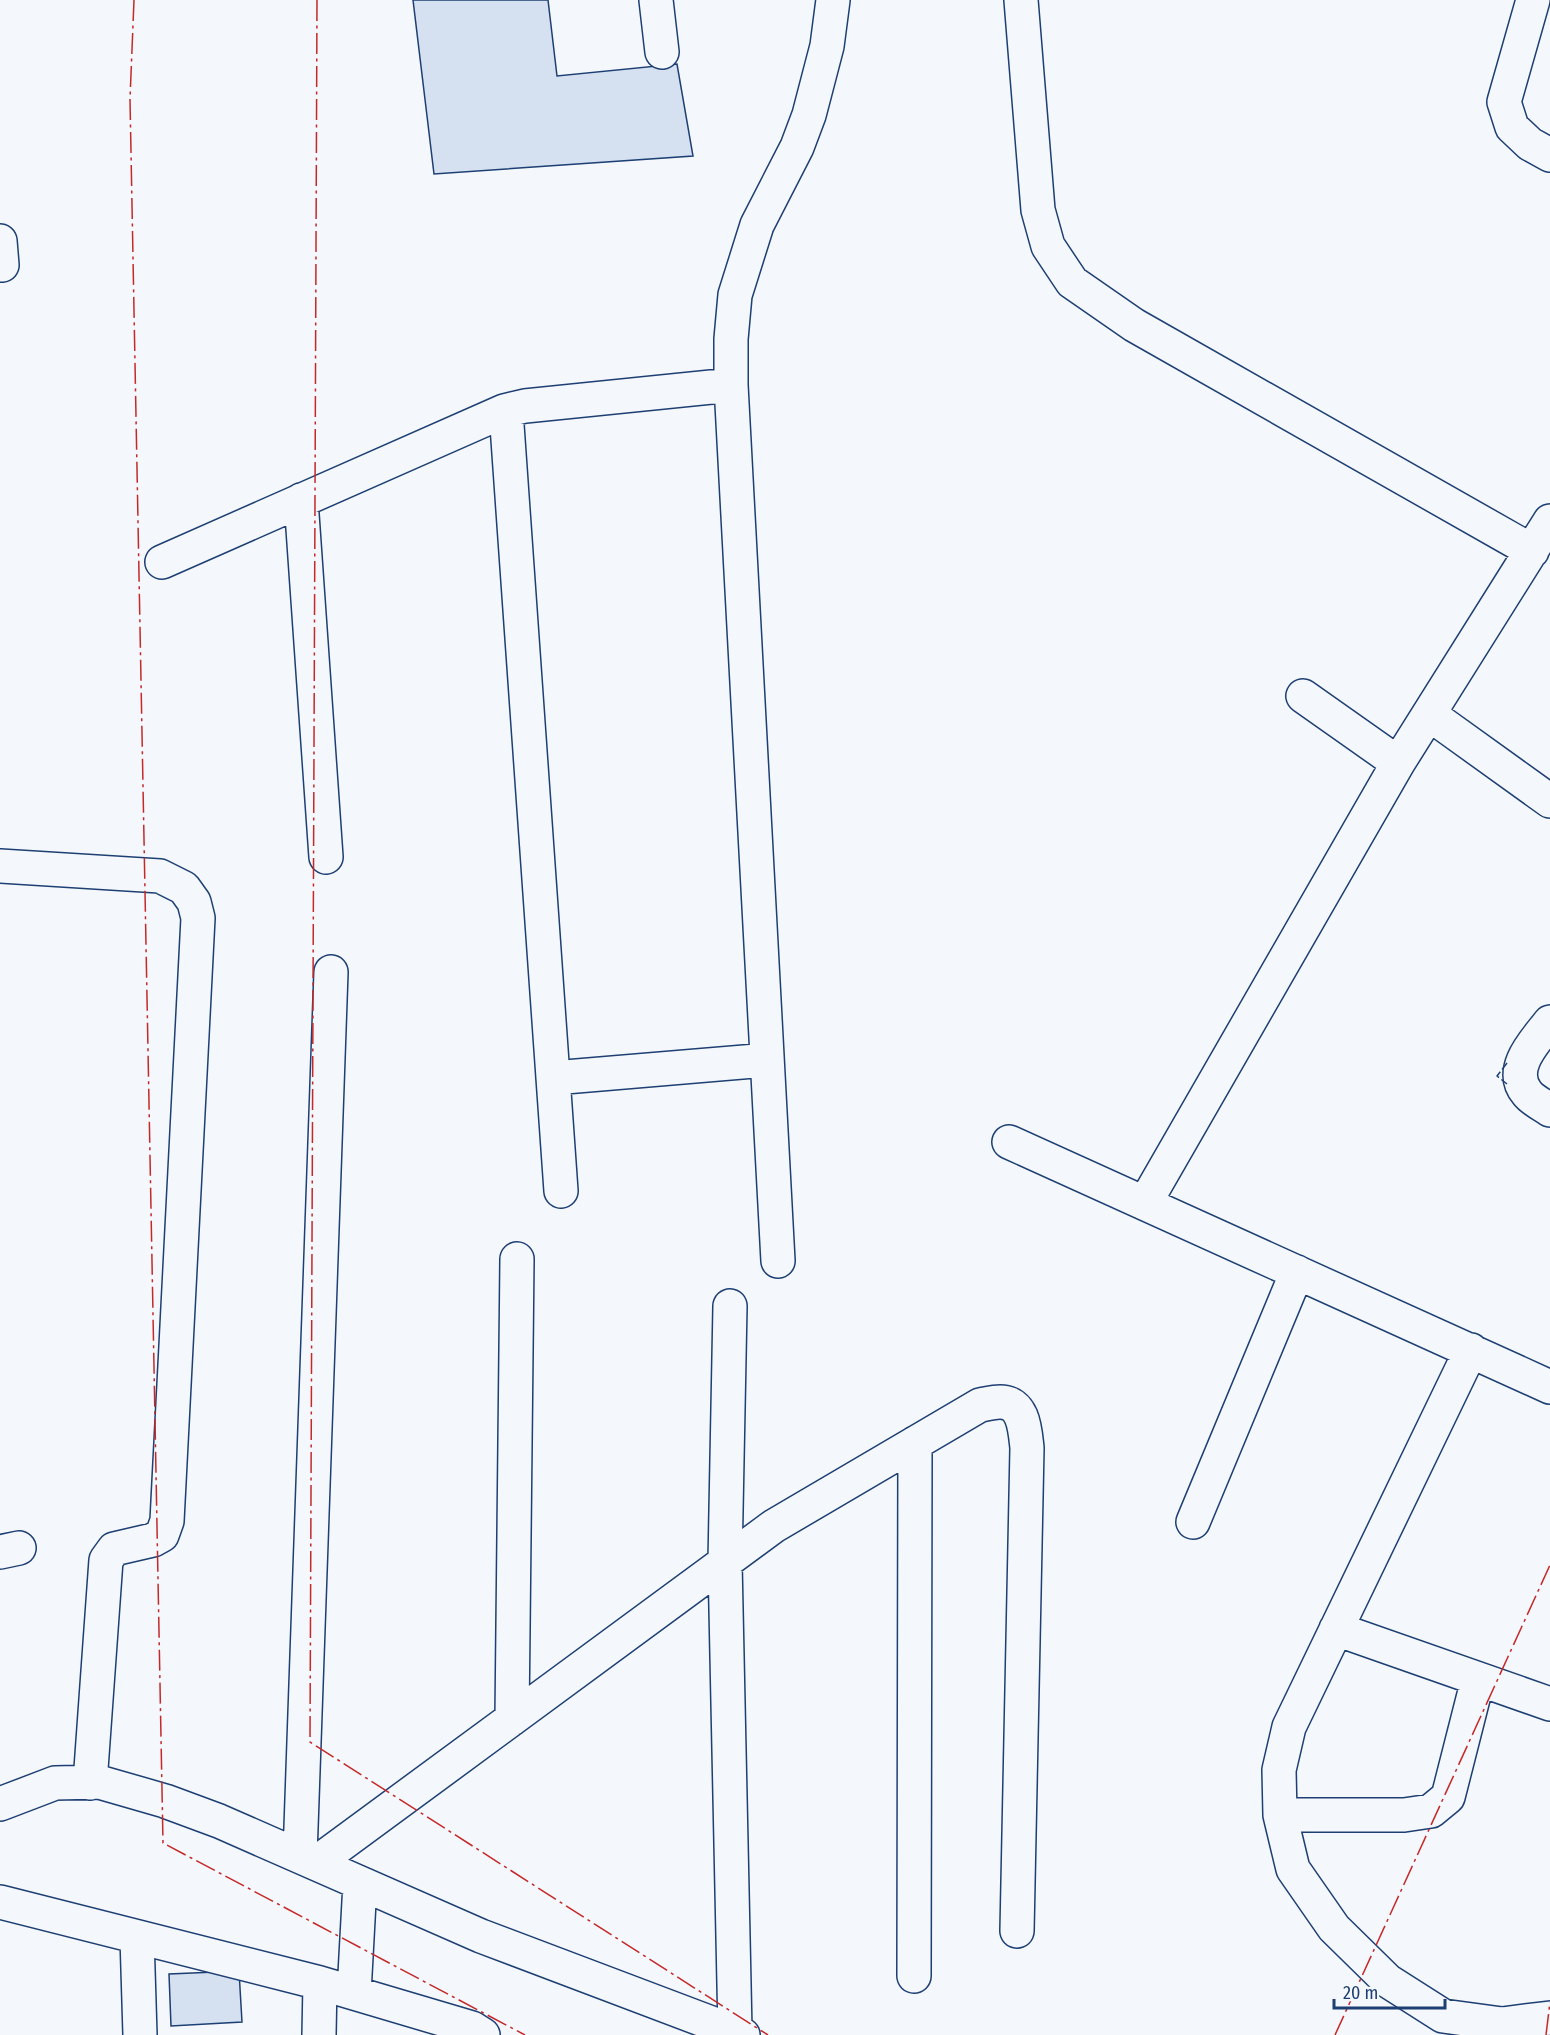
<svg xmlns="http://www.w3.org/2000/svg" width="1550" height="2035" viewBox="0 0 1550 2035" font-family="'Fira Sans Condensed',sans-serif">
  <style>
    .building { fill: #d5e0f0; stroke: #1d3f73; stroke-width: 1.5 }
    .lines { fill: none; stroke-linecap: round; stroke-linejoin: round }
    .minor-casing { stroke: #1d3f73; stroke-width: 36 }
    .minor { stroke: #f4f7fb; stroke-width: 33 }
    .fence { stroke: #1d3f73; stroke-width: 1.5; stroke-dasharray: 8 3; stroke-linecap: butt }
    .power { stroke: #c62828; stroke-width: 1.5; stroke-dasharray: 21 4.5 3 4.5; stroke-linecap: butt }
  </style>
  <rect width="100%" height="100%" fill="#f4f7fb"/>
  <path class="building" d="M413,0h135l9,76 120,-12 16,92 -259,18z
    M239,1971l3,51 -71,4 -2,-52z"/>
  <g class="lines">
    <g class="minor-casing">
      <path id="minor" d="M656,0l6,52
        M1021,0l17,210 10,36 24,36 62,43 398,226
        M1533,0l-29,102 8,25 18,17 20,11
        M0,241l2,24
        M506,411l55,780
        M301,500l25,357
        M162,562l342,-151 21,-5 206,-21
        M1303,696l95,67
        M1429,714l121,87
        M0,866l160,10 24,12 10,14 4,16 -31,603 -5,14 -9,5 -39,9 -8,11 -16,223
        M1550,1022c-14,18 -43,47 -23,71 5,7 16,12 23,17
        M553,1078l214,-18
        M1009,1142l541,245
        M1145,1203l253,-440 152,-242
        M778,1261l-47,-876v-46l4,-44 22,-70 40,-78 12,-32 18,-69 6,-46
        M730,1306l-5,256 10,469
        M1471,1350l-182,377 -10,43 1,45 13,54 41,59 54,53 55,35 59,8 48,-6
        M1193,1522l104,-250
        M0,1552l19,-4
        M1336,1629l214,75
        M512,1719l5,-460
        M0,1804l55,-21 44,-1 66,19 54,20 262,115 262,99
        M1280,1815h124l27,-4 17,-14 30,-118
        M300,1856l31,-884
        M316,1863l458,-337 206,-121c6,-1 14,-3 20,-3 24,0 25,28 27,46l-10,483
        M0,1902l320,81 152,45 11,7
        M137,1937l3,98
        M914,1976l1,-533
        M354,1993l6,-110
        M319,2035l1,-52"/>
    </g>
    <use href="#minor" class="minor"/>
    <path class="fence" d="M1507,1063l-10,13 10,8"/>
    <path class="power" d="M134,0l-4,99 33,1744 362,192
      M317,0l-7,1742 458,293
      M1335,2035l215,-470
      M1546,2035l4,-33"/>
  </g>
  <path d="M1334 1999v9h111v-9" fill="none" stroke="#1d3f73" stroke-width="3"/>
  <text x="1343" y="1999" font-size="18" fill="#1d3f73" stroke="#f4f7fb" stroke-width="4.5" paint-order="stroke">20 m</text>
</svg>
